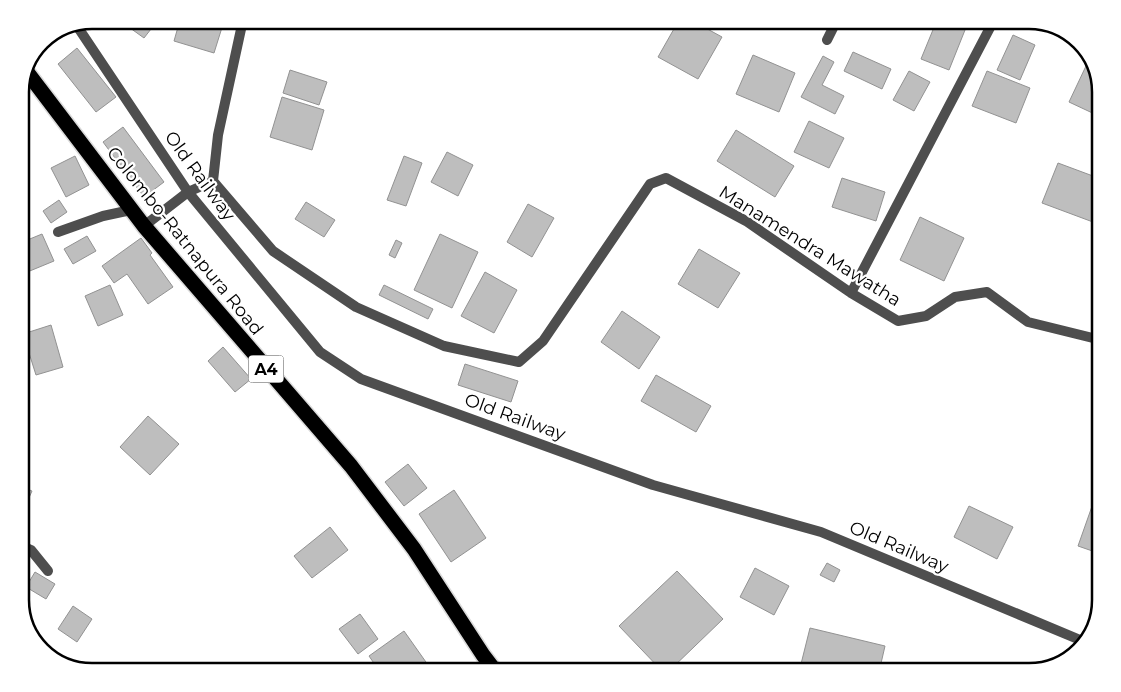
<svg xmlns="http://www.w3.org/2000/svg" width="1121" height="692" viewBox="0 0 1121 692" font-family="Montserrat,sans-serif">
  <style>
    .building { fill: #bebebe; stroke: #929292 }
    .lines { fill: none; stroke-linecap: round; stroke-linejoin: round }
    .highway-casing { stroke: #dbdbdb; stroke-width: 18 }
    .street { stroke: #4e4e4e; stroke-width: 10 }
    .highway { stroke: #000; stroke-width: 15 }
    .labels { text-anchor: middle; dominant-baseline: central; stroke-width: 4.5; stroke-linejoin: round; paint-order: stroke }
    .shield { fill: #fff; stroke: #4c4c4c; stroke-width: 1 }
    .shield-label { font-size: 16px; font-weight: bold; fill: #000 }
    .street-label { font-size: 18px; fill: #000; stroke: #fff }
    .rim { fill: none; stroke: #000; stroke-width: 2.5 }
  </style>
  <rect width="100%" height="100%" fill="#fff"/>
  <path class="building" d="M119,20h39l-14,18z
    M180,20l44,1 -10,32 -40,-12z
    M679,20h12l31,17 -24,42 -40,-22z
    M937,20h32l-20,50 -28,-11z
    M65,31l-19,15 -4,-5z
    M1013,35l22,10 -15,35 -23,-10z
    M77,48l39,49 -20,15 -38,-48z
    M853,52l38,17 -9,20 -38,-18z
    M753,55l42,18 -16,39 -43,-18z
    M823,56l11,6 -12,23 22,11 -9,18 -34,-17z
    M1086,66l10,4 5,18v29l-32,-15z
    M290,70l37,12 -8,23 -36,-12z
    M909,71l21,11 -16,29 -21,-11z
    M987,71l43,17 -14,35 -44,-17z
    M282,97l42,13 -12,40 -42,-13z
    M809,121l35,17 -15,30 -35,-16z
    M123,127l41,55 -20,15 -41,-55z
    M736,130l58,36 -19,31 -58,-36z
    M447,152l26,13 -15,31 -27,-14z
    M75,156l14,29 -23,12 -15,-29z
    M404,156l18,7 -16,43 -19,-6z
    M1058,163l43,16v46l-59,-22z
    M842,178l43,14 -9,29 -44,-14z
    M59,200l8,12 -16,11 -8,-12z
    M306,202l29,18 -11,17 -29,-18z
    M528,204l26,14 -22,39 -25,-15z
    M920,217l44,21 -20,43 -44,-21z
    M42,234l12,27 -34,14v-32z
    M440,234l38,18 -26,56 -38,-18z
    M87,236l9,15 -23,13 -9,-15z
    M141,238l11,15 -2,2 23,32 -25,17 -21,-30 -13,9 -12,-17z
    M396,240l6,3 -7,15 -6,-3z
    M699,249l41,24 -22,35 -40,-24z
    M485,272l32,18 -23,43 -33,-17z
    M110,285l13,30 -25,11 -13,-30z
    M384,285l49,24 -5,10 -49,-24z
    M622,311l38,26 -21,32 -38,-27z
    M51,325l12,42 -27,8 -13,-41z
    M223,347l28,32 -16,13 -27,-31z
    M465,364l53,17 -7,21 -53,-17z
    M656,375l55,31 -15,26 -55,-31z
    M148,416l31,28 -29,31 -30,-28z
    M408,464l19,24 -23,18 -19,-24z
    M20,486l12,5 -12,27z
    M454,490l32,48 -35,24 -32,-48z
    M1096,495l5,2v57l-23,-8z
    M969,506l44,21 -16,32 -43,-22z
    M330,527l18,23 -36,28 -18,-22z
    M827,563l13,7 -6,12 -14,-7z
    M755,568l34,18 -15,29 -34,-18z
    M677,571l46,48 -55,53h-5l-44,-46z
    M35,572l20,12 -9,15 -20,-12z
    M1101,595v5l-4,16 -6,-3z
    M73,606l19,13 -15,23 -19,-13z
    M360,614l18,25 -20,15 -19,-25z
    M810,628l75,18 -6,26h-80z
    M404,631l29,41h-53l-11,-16z"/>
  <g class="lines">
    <g class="highway-casing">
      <path id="highway" d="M27,72l117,154 207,240 63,83 69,106 13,17"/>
    </g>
    <path class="street" d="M77,26l111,166 132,160 41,27 292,106 168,47 264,110
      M827,40l10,-20
      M213,181l5,-46 25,-115
      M144,226l44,-34 25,-11 60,70 83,56 88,39 75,16 24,-21 107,-157 16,-6 80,43 105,72 47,28 28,-5 29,-19 32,-5 41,30 73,18
      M58,232l45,-16 28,-6
      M851,293l143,-273
      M20,545l11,5 17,21"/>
    <use href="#highway" class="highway"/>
  </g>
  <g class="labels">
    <rect class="shield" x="248.5" y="355.5" width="35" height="27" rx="4"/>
    <g class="shield-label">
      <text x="266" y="369">A4</text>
    </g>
    <g class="street-label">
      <text transform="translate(200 176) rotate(54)">Old Railway</text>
      <text transform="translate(185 241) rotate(51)">Colombo-Ratnapura Road</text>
      <text transform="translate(810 246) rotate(32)">Manamendra Mawatha</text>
      <text transform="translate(515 417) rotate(20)">Old Railway</text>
      <text transform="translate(899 547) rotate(23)">Old Railway</text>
    </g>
  </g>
  <path d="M0 0H1121V692H0ZM92 29H1029A63 63 0 0 1 1092 92V600A63 63 0 0 1 1029 663H92A63 63 0 0 1 29 600V92A63 63 0 0 1 92 29Z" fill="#fff" fill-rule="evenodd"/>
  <path class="rim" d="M92 29H1029A63 63 0 0 1 1092 92V600A63 63 0 0 1 1029 663H92A63 63 0 0 1 29 600V92A63 63 0 0 1 92 29Z"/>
</svg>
